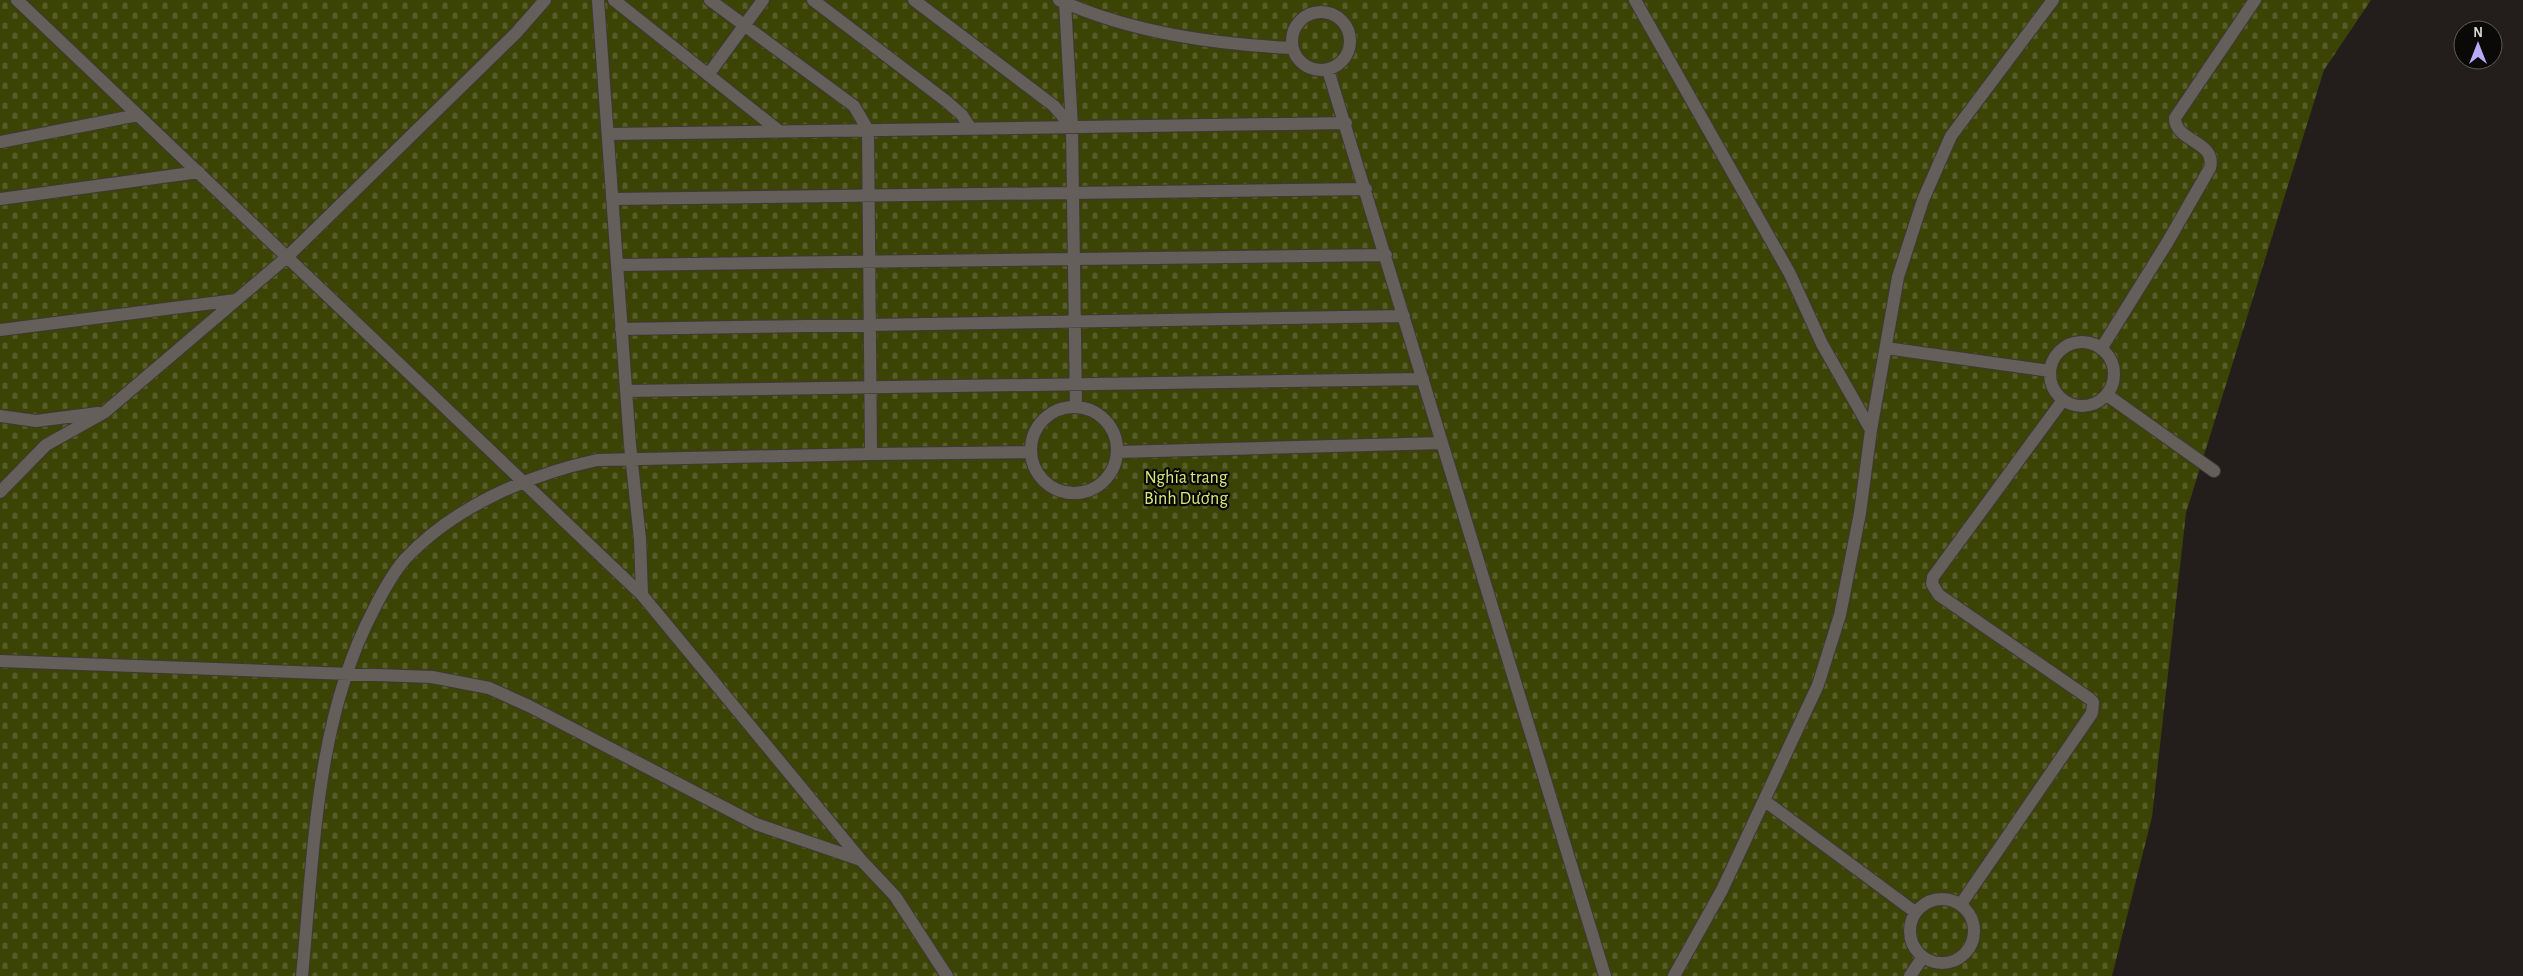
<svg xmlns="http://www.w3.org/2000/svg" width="2523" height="976" viewBox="0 0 2523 976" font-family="'Alegreya Sans',sans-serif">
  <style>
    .cemetery { fill: url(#cemetery-stones) }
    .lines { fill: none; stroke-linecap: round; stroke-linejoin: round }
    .minor-casing { stroke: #3d3937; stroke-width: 14 }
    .minor { stroke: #655f5b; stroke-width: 12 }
    .labels { text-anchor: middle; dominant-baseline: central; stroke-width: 4.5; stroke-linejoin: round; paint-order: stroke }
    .park-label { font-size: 18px; fill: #d5e978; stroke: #0b0907 }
  </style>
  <defs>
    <pattern id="cemetery-stones" width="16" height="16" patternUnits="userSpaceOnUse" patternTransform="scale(1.25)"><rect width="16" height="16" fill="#3b4305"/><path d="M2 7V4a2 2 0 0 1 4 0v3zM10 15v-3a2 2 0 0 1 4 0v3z" fill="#575d29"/></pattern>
  </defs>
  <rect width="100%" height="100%" fill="#231e1b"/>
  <path class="cemetery" d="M0,0h2371l-47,70 -138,443 -34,304 -40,159h-2112z"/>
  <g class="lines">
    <g class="minor-casing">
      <path id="minor" d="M17,0l625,595 219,265 34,36 52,80
        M598,0l32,445 10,94 2,56
        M614,0l165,131
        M710,0l144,106 14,24 3,324
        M813,0l133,101 16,14 9,14
        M914,0l140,106 18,21
        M1059,0c73,33 155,44 233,48
        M1635,0l155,274 32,70 49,86
        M1065,2l7,125 4,280
        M1292 41a29 29 0 1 1 58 0a29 29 0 1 1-58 0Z
        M1328,70l277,906
        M708,75l55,-75
        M608,134l738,-11
        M0,142l138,-27
        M0,199l199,-27
        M612,199l754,-10
        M617,265l769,-10
        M621,329l783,-13
        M0,330l236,-30
        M2050 374a32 32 0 1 1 64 0a32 32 0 1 1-64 0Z
        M1886,348l164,23
        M2101,349l66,-106 43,-75c7,-27 -35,-26 -35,-50l80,-118
        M626,391l797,-12
        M2107,395l107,76
        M1031 450a43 43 0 1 1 86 0a43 43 0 1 1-86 0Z
        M0,416l36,5 62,-8
        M1118,452l324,-9
        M0,492l46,-47 59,-33 182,-155 229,-224 29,-33
        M0,661l432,16 57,11 40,18 227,118 105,36
        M1765,801l150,111
        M1910 931a32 32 0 1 1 64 0a32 32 0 1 1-64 0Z
        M1961,904l131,-191 1,-11 -3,-3 -151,-104 -7,-11 1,-7 130,-177
        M302,976c12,-122 13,-254 71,-365 9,-18 19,-37 32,-52 50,-53 123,-84 192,-99l274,-6 160,-2
        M1674,976l48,-86 96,-205 22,-70 20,-102 11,-83 27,-153 25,-77 28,-64 102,-136
        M1910,976l13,-19"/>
    </g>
    <use href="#minor" class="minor"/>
  </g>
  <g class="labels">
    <g class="park-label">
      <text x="1186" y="478">Nghĩa trang<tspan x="1186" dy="21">Bình Dương</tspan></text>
    </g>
  </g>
  <g transform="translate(2478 45)"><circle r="24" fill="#0b0907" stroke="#5d5b59"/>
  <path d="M0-4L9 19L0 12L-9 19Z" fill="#b7abf8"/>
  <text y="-8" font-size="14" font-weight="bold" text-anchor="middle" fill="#d9d6d4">N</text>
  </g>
</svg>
